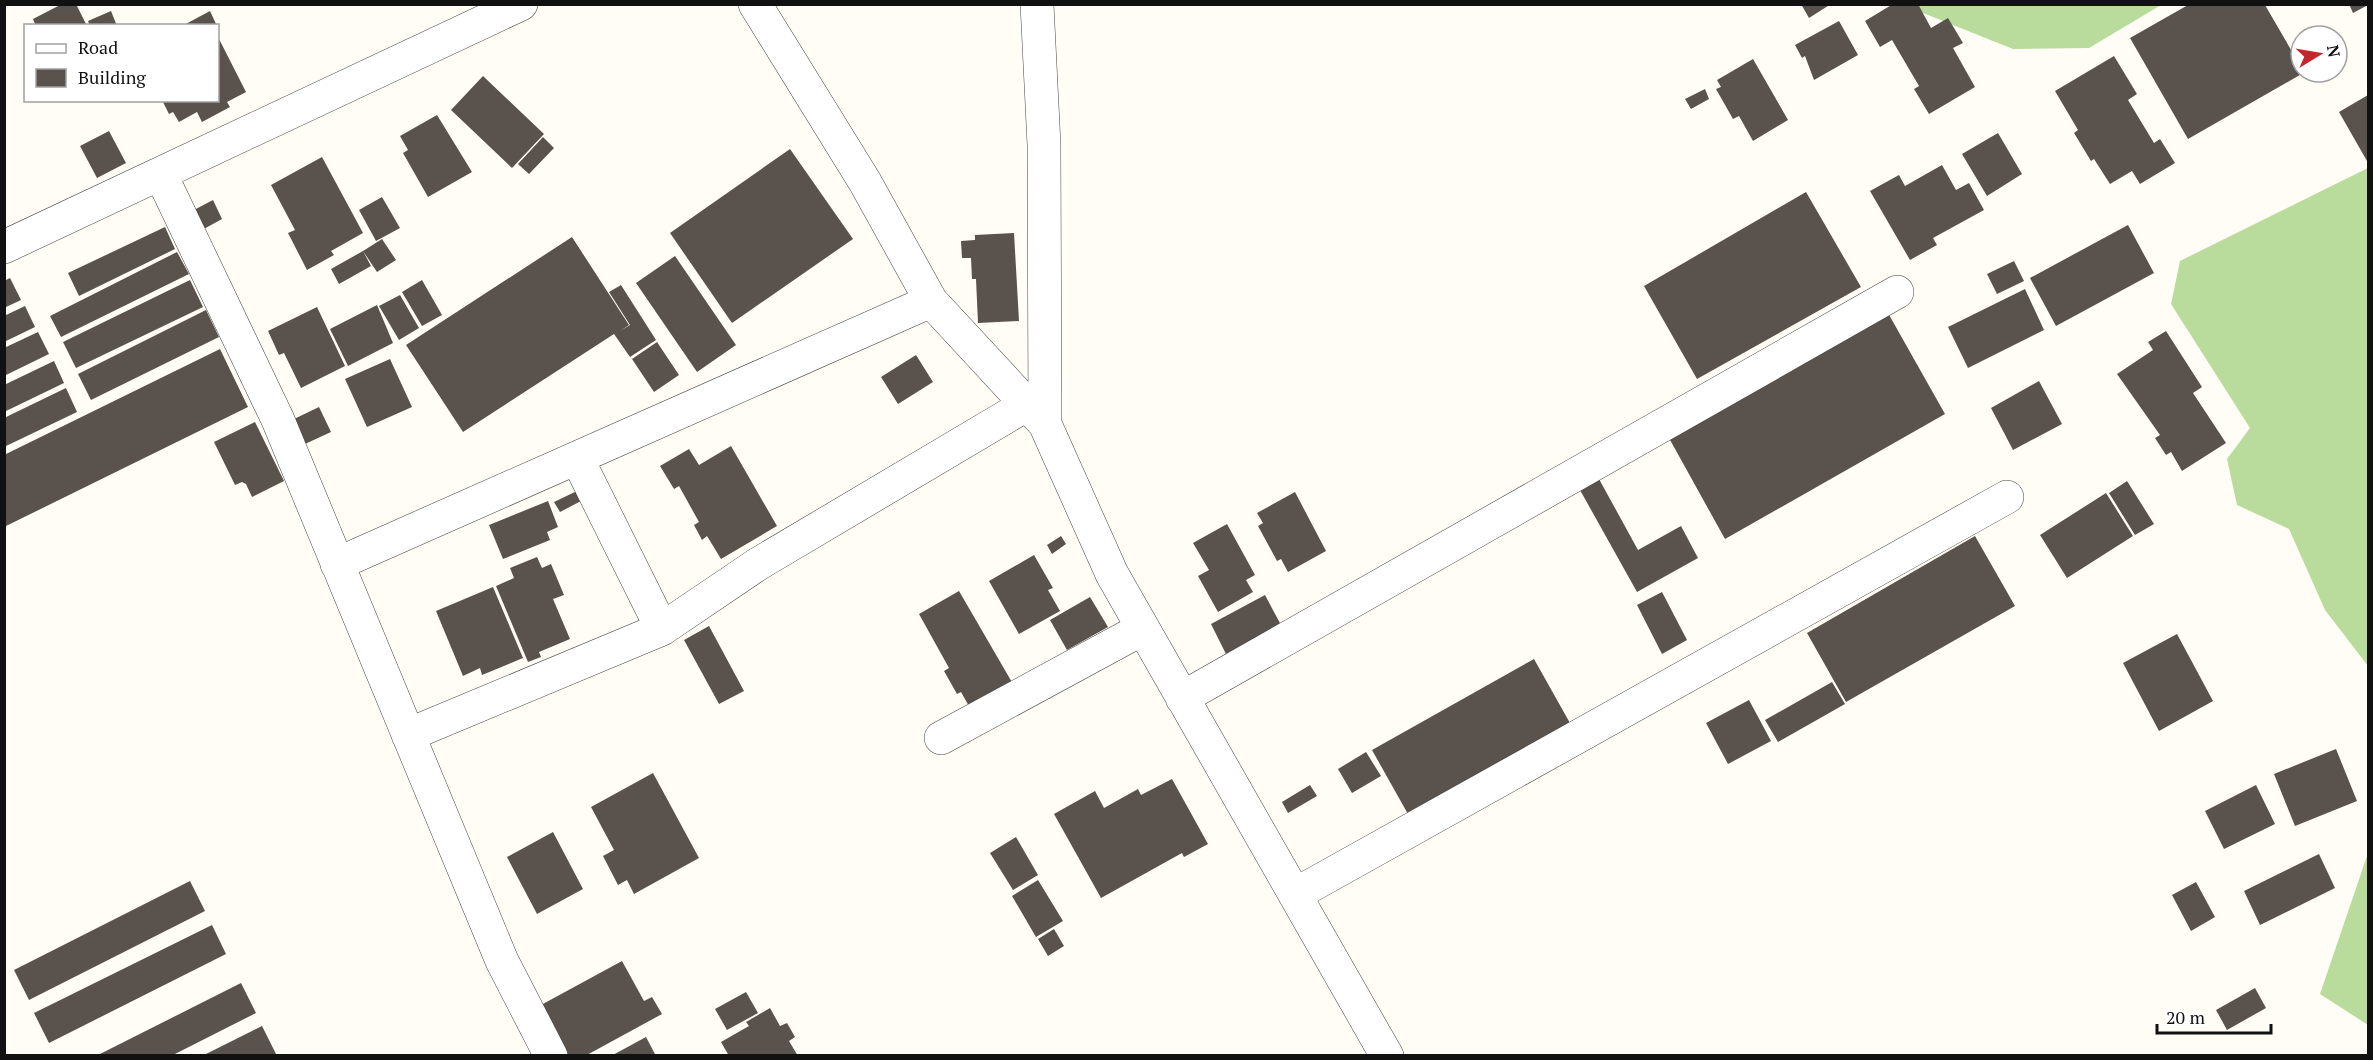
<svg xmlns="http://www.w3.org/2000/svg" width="2373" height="1060" viewBox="0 0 2373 1060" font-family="'PT Serif',serif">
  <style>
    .forest { fill: #b9dc9c }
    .building { fill: #5a524d }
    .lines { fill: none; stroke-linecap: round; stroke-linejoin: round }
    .minor-casing { stroke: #444; stroke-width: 34 }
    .minor { stroke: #fff; stroke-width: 33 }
  </style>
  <rect width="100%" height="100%" fill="#fffdf5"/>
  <path class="forest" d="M1908,5h253l-72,43 -76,1 -95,-38z
    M2368,168v498l-43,-56 -36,-81 -52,-24 -10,-46 23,-31 -79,-124 9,-43z
    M2368,853v172l-48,-31z"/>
  <path class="building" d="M62,4h14l11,22h-51l-3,-7z
    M1801,4h30l-22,14z
    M1893,4h25l13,24 17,-10 15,25 -10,5 22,39 -46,27 -15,-25 5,-3 -27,-46 -12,7 -15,-26z
    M2349,4h19v1l-15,8z
    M2188,5h77l36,62v5h4l-117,67 -58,-101z
    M111,11l6,15h-27l-2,-5z
    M210,11l7,15h-35z
    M1839,21l19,34 -44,25 -9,-24 -3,2 -7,-13z
    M218,37l28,55 -19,10 3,5 -28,15 -5,-10 -18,10 -6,-10 -4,2 -7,-14h56z
    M2114,56l23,38 -9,6 26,43 6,-4 15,24 -35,21 -8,-13 -22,13 -16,-25 -3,2 -17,-28 4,-3 -23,-39z
    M1753,59l35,61 -35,21 -14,-25 -6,3 -17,-30 5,-2 -4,-7z
    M483,76l61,58 -32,34 -61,-58z
    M1705,89l4,10 -18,10 -6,-10z
    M2368,95v65l-1,1 -28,-49z
    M437,115l35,57 -44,25 -25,-44 5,-3 -8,-14z
    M109,131l17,32 -29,15 -17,-32z
    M1998,133l24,41 -35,22 -25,-42z
    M543,137l11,11 -25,26 -11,-10z
    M790,149l63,90 -121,84 -62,-90z
    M322,157l41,76 -32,18 3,4 -27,15 -19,-37 7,-3 -24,-45z
    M1942,165l14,25 13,-7 15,27 -51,28 4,7 -27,15 -40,-69 29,-16 6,11z
    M1806,192l55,95 -164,92 -53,-93z
    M382,197l18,31 -24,13 -17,-31z
    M213,200l9,19 -20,11 -10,-19z
    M2128,225l26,48 -98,53 -26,-48z
    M165,227l10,22 -96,47 -11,-23z
    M1014,233l5,88 -41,2 -2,-44h-4l-1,-21h-9l-1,-17 14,-1v-5z
    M572,237l57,88 -9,6 10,-6 -21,-33 12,-7 35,55 -26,17 -16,-23 -151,98 -57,-87z
    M382,239l14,21 -19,12 -14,-21z
    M363,251l8,15 -32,18 -8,-15z
    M177,252l12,22 -128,63 -11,-21z
    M675,256l61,89 -39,27 -61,-89z
    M2014,261l10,20 -27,13 -10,-20z
    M10,278l11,22 -17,8v-27z
    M190,280l13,27 -127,61 -13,-26z
    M422,280l20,35 -20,11 -20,-34z
    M2025,289l19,41 -76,38 -20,-41z
    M400,295l19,33 -20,12 -20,-34z
    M377,305l16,38 -45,23 -18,-37z
    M25,306l10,21 -31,15v-26z
    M317,307l28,59 -44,22 -17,-35 -5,2 -11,-24z
    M206,310l13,27 -128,63 -13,-26z
    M1888,313l57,101 -220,125 -56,-101z
    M2166,331l36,56 -9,6 33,50 -44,28 -11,-19 -5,3 -11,-17 5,-3 -43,-61 36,-24 -5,-8z
    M38,332l11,22 -45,22v-28z
    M657,342l22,33 -25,17 -22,-33z
    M220,349l28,58 -244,120v-72z
    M916,355l17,27 -35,22 -17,-27z
    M390,359l22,48 -45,20 -22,-48z
    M54,361l10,22 -60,29v-27z
    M2039,381l23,43 -49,26 -22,-42z
    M66,388l11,24 -73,35v-29z
    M319,407l12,25 -26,12 -11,-25z
    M255,422l29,59 -32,16 -6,-13 -4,-2 -7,3 -21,-43z
    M731,446l46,80 -56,33 -14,-23 -5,4 -8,-15 5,-3 -20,-36 -5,3 -14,-23 29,-17 10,16z
    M1599,479l39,71 43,-24 17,32 -61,34 -57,-102z
    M2127,481l27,43 -19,11 -26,-42z
    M577,491l4,10 -21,11 -6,-10z
    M1295,492l31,59 -38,21 -7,-13 -4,2 -19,-35 5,-3 -6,-10z
    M2106,493l27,43 -66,42 -27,-43z
    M548,501l10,26 -11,5 3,8 -47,19 -14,-34z
    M1227,524l28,51 -9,5 7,12 -35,20 -20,-36 11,-6 -16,-27z
    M1061,536l5,8 -14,10 -5,-9z
    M1975,536l40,70 -169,96 -39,-69z
    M1034,555l19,33 -5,2 12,21 -41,23 -30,-53z
    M537,557l5,11 9,-4 13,31 -11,4 17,40 -31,13 2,5 -13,5 -32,-76 18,-8 -4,-10z
    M493,587l30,71 -41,17 -2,-7 -17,8 -27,-65z
    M959,591l54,93 -43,24 -9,-16 -4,2 -13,-23 5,-3 -30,-54z
    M1662,592l25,48 -25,14 -25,-49z
    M1265,595l16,30 -55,29 -15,-30z
    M1090,597l18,30 -41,23 -17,-30z
    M709,626l35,65 -25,13 -35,-64z
    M2177,634l36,67 -54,30 -36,-68z
    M1534,659l41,73 -162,91 -41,-73z
    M1832,682l13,22 -67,38 -13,-22z
    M1749,700l22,41 -43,23 -22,-41z
    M2336,749l21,52 -62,25 -21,-52z
    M1366,752l15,24 -29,17 -14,-24z
    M653,773l46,85 -65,36 -7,-14 -9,5 -15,-29 11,-6 -23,-43z
    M1172,779l36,65 -24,13 -2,-4 -81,45 -47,-84 41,-23 9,17 34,-19 3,6z
    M1310,785l7,11 -29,17 -6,-11z
    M2256,785l19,39 -51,25 -19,-38z
    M553,832l30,57 -46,25 -30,-57z
    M1016,837l22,38 -25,15 -23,-37z
    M2319,854l16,34 -75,37 -16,-34z
    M1038,880l25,41 -27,16 -24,-41z
    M190,881l15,30 -176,89 -15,-30z
    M2196,882l19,35 -24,14 -19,-36z
    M212,925l14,29 -177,89 -15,-30z
    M1054,929l10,17 -16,10 -10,-17z
    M622,961l22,40 8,-4 10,17 -77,42h-17l-27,-51z
    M241,983l15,30 -85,43h-75z
    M2255,988l11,20 -39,22 -11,-20z
    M746,992l12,21 -31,17 -12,-21z
    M770,1008l10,18 7,-3 8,14 -6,4 9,15h-69l-8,-14 28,-16 -3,-4z
    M262,1026l15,30h-75z
    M646,1037l10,19h-45z"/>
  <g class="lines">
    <g class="minor-casing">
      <path id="minor" d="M755,4l110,178 66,119 114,123 67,150 275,482
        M1037,4l7,141 1,279
        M161,175l117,245 224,541 49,95
        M4,247l517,-243
        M577,458l85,171
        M337,564l594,-263
        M1182,698l715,-406
        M408,735l254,-106 96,-65 268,-159
        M941,738l201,-109
        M1296,894l711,-397"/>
    </g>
    <use href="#minor" class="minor"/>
  </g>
  <rect width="2373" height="1060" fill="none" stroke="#111111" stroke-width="12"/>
  <rect x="24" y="24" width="195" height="78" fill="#ffffff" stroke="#a0a0a0" stroke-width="1.5"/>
  <rect x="36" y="44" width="30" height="9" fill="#ffffff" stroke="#a0a0a0" stroke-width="1.5"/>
  <text x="78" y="54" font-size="18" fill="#111111">Road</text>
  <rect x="36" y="69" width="30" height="18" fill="#5a524d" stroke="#a0a0a0" stroke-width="1.5"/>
  <text x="78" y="84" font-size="18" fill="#111111">Building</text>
  <g transform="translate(2319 54) rotate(79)"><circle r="28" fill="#ffffff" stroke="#a0a0a0" stroke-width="1.5"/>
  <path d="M0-4.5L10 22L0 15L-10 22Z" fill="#c4262e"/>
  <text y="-9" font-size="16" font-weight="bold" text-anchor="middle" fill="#111111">N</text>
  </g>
  <path d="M2157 1024v9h114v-9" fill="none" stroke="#111111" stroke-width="3"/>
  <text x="2166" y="1024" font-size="18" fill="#111111" stroke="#ffffff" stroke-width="4.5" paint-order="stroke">20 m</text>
</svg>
